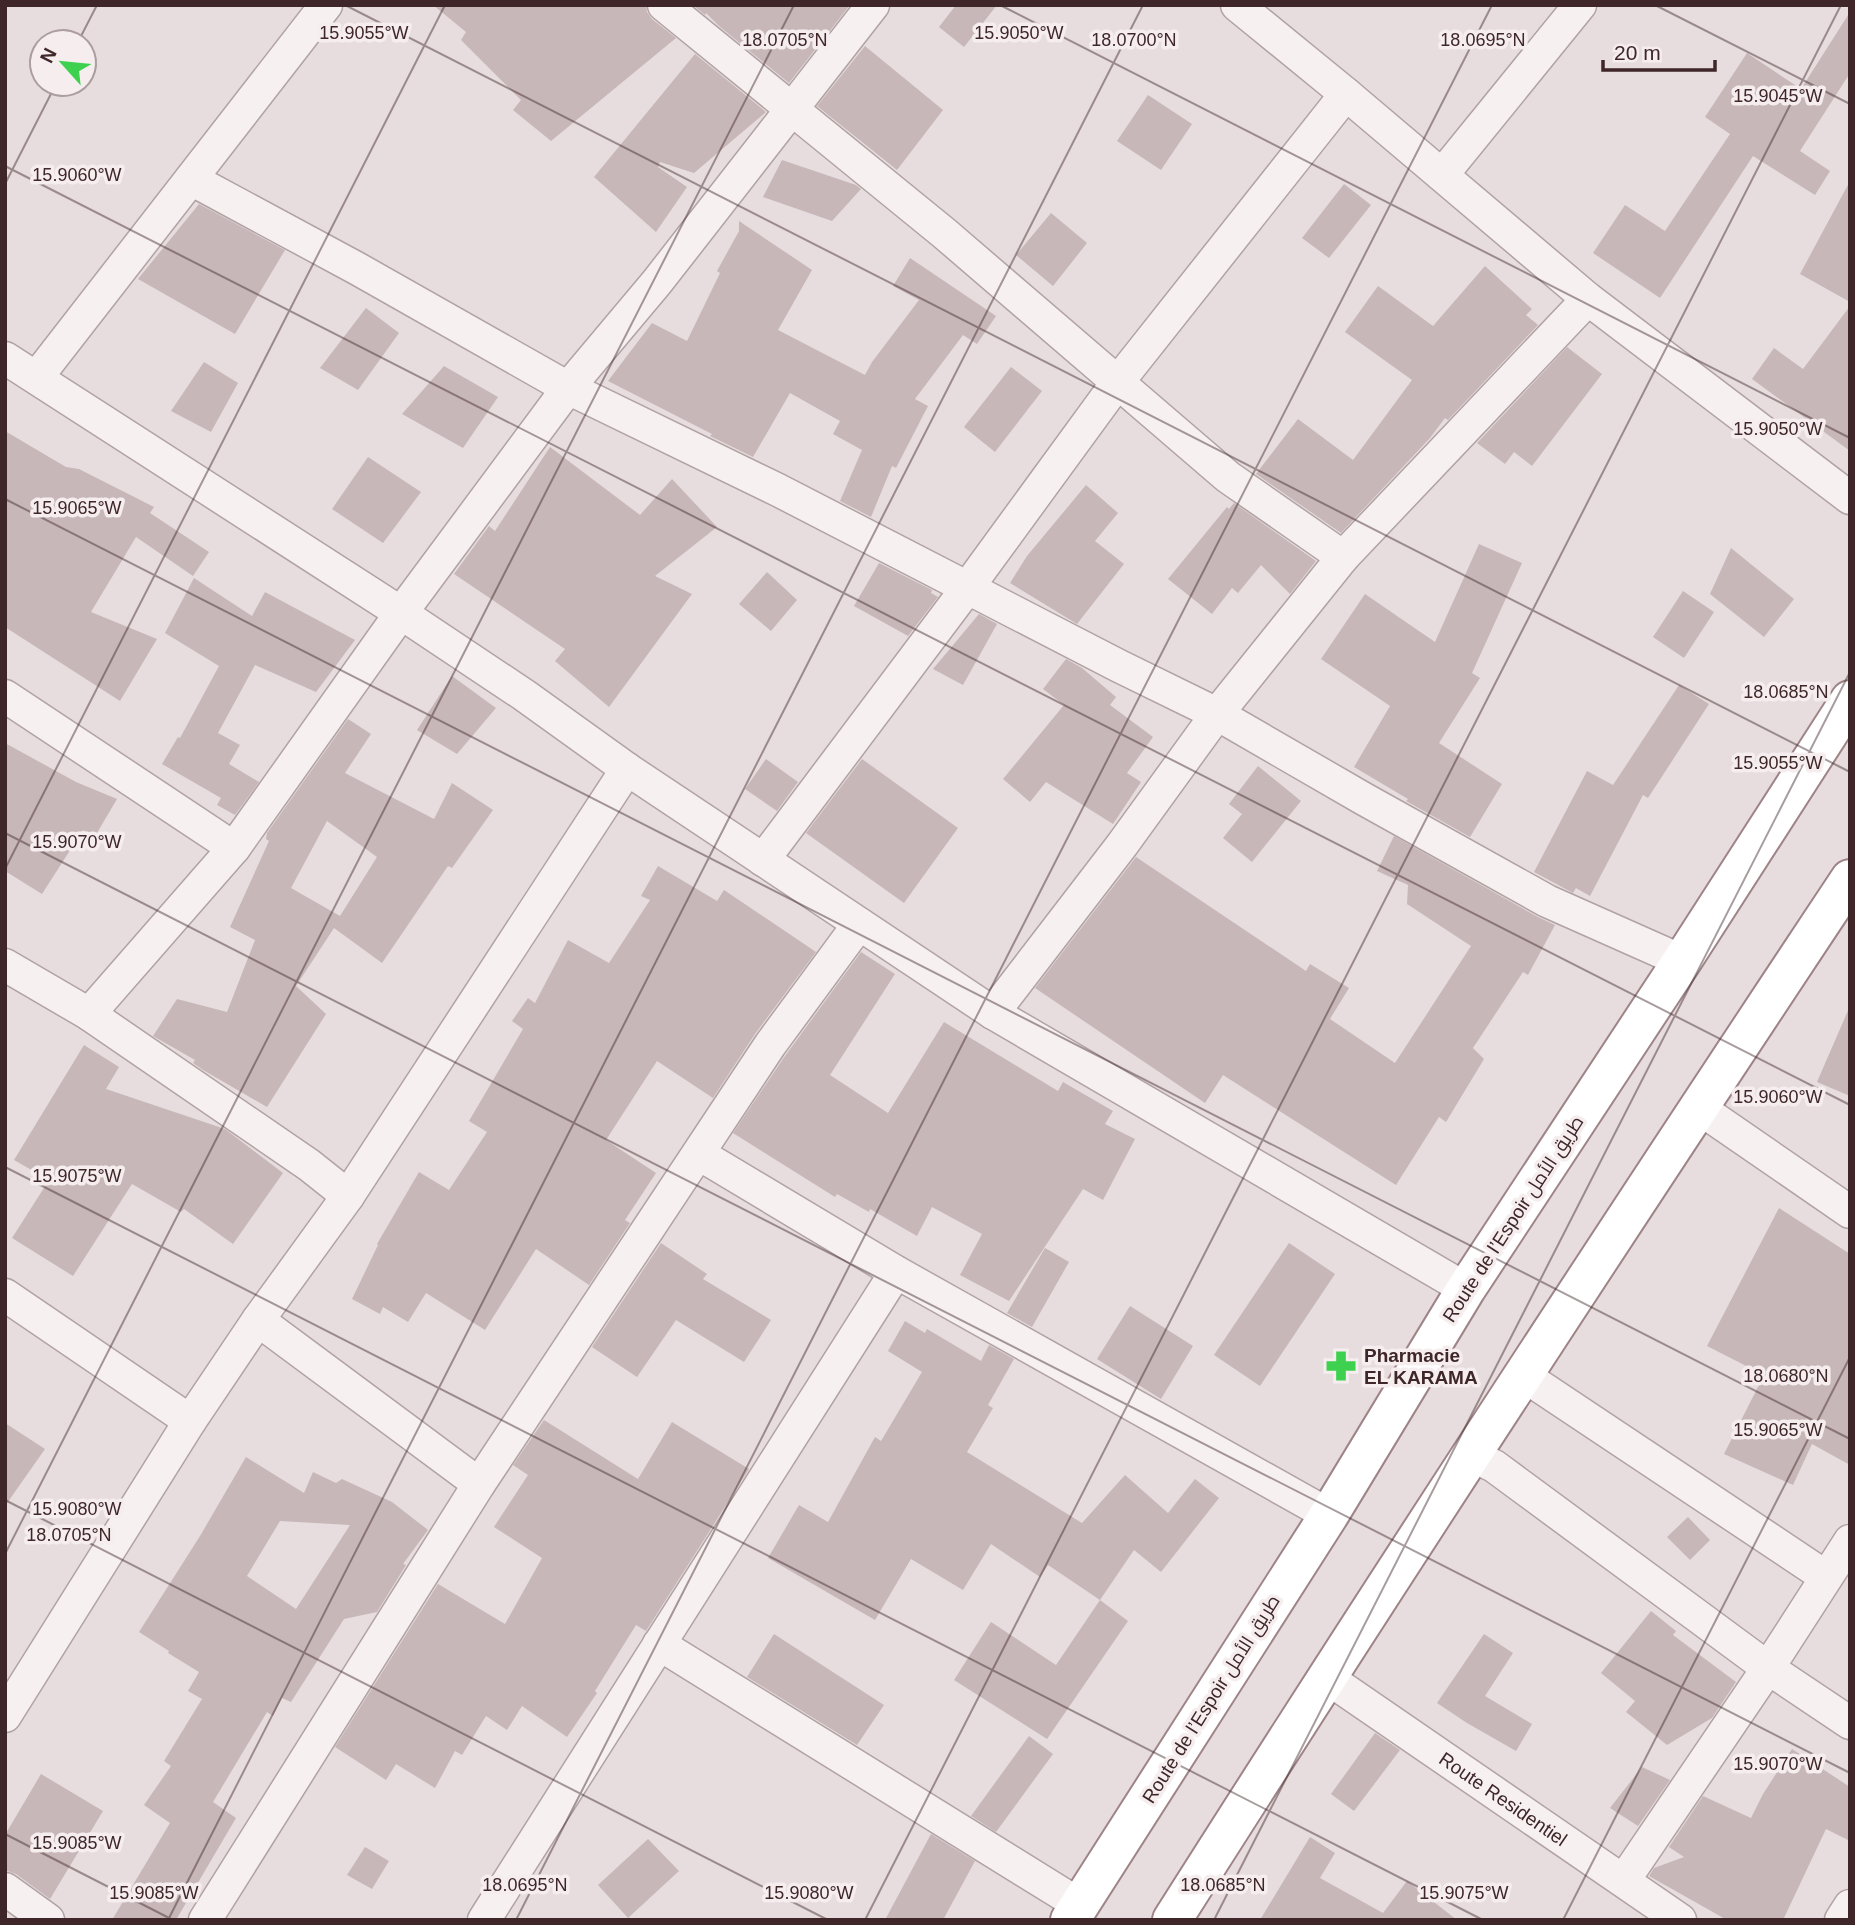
<svg xmlns="http://www.w3.org/2000/svg" width="1855" height="1925" viewBox="0 0 1855 1925" font-family="Arial,Cairo,sans-serif">
  <style>
    .building { fill: #c7b7b9; fill-rule: evenodd }
    .lines { fill: none; stroke-linecap: round; stroke-linejoin: round }
    .street-casing { stroke: #b1a2a4; stroke-width: 35 }
    .highway-casing { stroke: #9e8487; stroke-width: 42 }
    .street { stroke: #f6f0f0; stroke-width: 32 }
    .highway { stroke: #fff; stroke-width: 38 }
    .ticks { fill: none; stroke: #3e2629; stroke-width: 2; stroke-opacity: 0.45 }
    .labels { text-anchor: middle; dominant-baseline: central; stroke-width: 7; stroke-linejoin: round; paint-order: stroke }
    .street-label { font-size: 19px; fill: #3e2629; stroke: #f5edee }
    .poi-label { font-size: 19px; font-weight: bold; fill: #3e2629; stroke: #f5edee; text-anchor: start }
    .ticks-label { font-size: 18px; text-anchor: middle; fill: #3e2629; stroke: #f5edee; stroke-width: 7; stroke-linejoin: round; paint-order: stroke }
  </style>
  <rect width="100%" height="100%" fill="#e7ddde"/>
  <path class="building" d="M433,5h213l1,7 5,7 24,19 -125,103 -38,-31 8,-10 -60,-60 5,-8z
    M693,5h157l-61,78 -70,-57 -13,-13 -1,2z
    M956,5h41l-33,42 -25,-20z
    M1850,12v61l-50,78 30,20 -15,24 -62,-39 -93,142 -67,-45 32,-48 40,26 65,-97 -25,-17 42,-64 54,36z
    M865,46l78,64 -46,60 -80,-64z
    M695,54l71,58 -72,61 -34,-11 -2,5 29,20 -31,45 -62,-55z
    M1148,95l44,29 -31,46 -44,-29z
    M782,160l74,25 5,4 -29,32 -69,-24z
    M1850,181v121l-50,-28z
    M1344,184l27,21 -42,53 -27,-20z
    M199,204l86,46 -50,84 -97,-55z
    M1051,213l36,30 -34,43 -37,-31z
    M739,221l73,49 -34,60 87,45 7,-13 47,-62 -26,-14 17,-28 86,58 -19,28 -14,-9 -48,64 13,7 -32,62 -4,-2 -21,51 -31,-16 22,-51 -29,-16 7,-13 -50,-28 -37,64 -43,-21 2,-2 -104,-53 44,-58 35,18 33,-68 -3,-2 22,-40z
    M1485,266l47,43 -6,6 12,10 -90,95 -3,-2 -15,20 -89,95 -85,-59 42,-55 55,41 59,-80 -67,-48 33,-46 55,40z
    M1850,306v145l-98,-72 22,-31 29,21z
    M366,308l33,25 -41,57 -38,-22z
    M1567,347l35,27 -70,92 -18,-14 -9,12 -28,-21z
    M204,362l34,21 -27,49 -40,-21z
    M444,366l54,31 -35,51 -61,-34z
    M1011,367l31,24 -47,61 -31,-25z
    M5,431l61,36 13,2 75,38 -4,6 59,39 -16,24 -57,-39 -45,75 66,27 -37,62 -115,-74z
    M550,447l90,68 32,-36 45,48 -62,49 37,18 -83,113 -54,-46 10,-12 -111,-75 35,-48 6,5z
    M368,457l53,35 -38,51 -51,-34z
    M1086,485l32,28 -23,28 29,23 -47,60 -67,-41 17,-27z
    M1234,503l82,58 -26,33 -29,-29 -23,28 -6,-5 -20,26 -44,-35 59,-72 2,2z
    M1479,544l43,19 -50,110 8,5 -41,65 63,41 -32,53 -64,-36 2,-2 -54,-32 36,-61 -69,-47 44,-65 70,48z
    M1731,548l63,51 -30,38 -54,-43z
    M879,563l53,27 -1,3 7,4 -30,39 -54,-30z
    M767,572l30,28 -26,31 -32,-27z
    M194,578l58,38 13,-24 90,48 -39,52 -61,-27 -37,68 22,12 -11,19 30,18 -24,33 -18,-10 4,-7 -59,-34 16,-27 2,1 39,-72 -54,-33z
    M1683,591l31,21 -30,46 -31,-21z
    M979,614l18,10 -34,61 -30,-16z
    M1066,659l16,9 34,29 -6,8 43,32 -26,36 14,9 -28,42 -67,-42 -16,20 -27,-23 61,-74 -21,-16z
    M452,676l44,32 -39,46 -40,-24z
    M1679,685l30,19 -61,94 -5,-3 -53,101 -14,-8 -3,5 -39,-21 53,-101 26,14z
    M348,719l23,15 -26,39 89,46 18,-36 41,27 -41,58 -4,-2 -66,97 -48,-35 -38,58 30,28 -59,93 -64,-37 -10,-7 2,-3 -42,-24 24,-37 50,13 28,-72 -25,-13 39,-86 -3,-2 1,-6zM327,821l50,36 -37,59 -49,-28z
    M5,743l71,39 41,17 -23,39 -11,-8 -41,64 -37,-23z
    M766,759l32,23 -21,29 -32,-22z
    M862,759l96,69 -54,75 -98,-70z
    M1258,766l43,35 -49,61 -29,-24 19,-24 -13,-10z
    M1394,836l144,81 17,8 -27,50 -5,-3 -50,76 11,11 -38,63 -7,-5 -43,68 -173,-110 -18,28 -170,-115 101,-131 170,114 4,-7 39,24 -19,31 65,44 76,-117 -64,-42 1,-19 -31,-14z
    M658,866l59,35 7,-11 92,62 -61,82 -42,64 -56,-37 -51,79 50,33 -31,47 5,3 -41,62 -53,-36 -51,81 -59,-37 -18,29 -25,-15 -3,7 -28,-15 26,-54 -1,-1 42,-72 30,18 38,-58 -18,-11 54,-92 -11,-8 16,-23 7,5 33,-63 41,23 41,-63 -9,-4z
    M861,952l34,22 -65,101 58,38 56,-91 114,69 5,-9 50,29 -8,13 30,15 -32,61 -20,-11 -74,112 -49,-26 22,-41 -50,-27 -15,29 -47,-27 -1,3 -32,-18 -2,3 -102,-64 52,-77z
    M1850,1006v90l-33,-14z
    M84,1045l35,22 -13,22 119,40 58,44 -50,71 -49,-35 -3,3 -49,-28 -59,92 -61,-38 37,-58 -35,-20z
    M1779,1208l71,46v211l-38,-21 -19,41 -69,-31 40,-79 -57,-29z
    M661,1243l46,31 -4,5 68,41 -27,42 -68,-42 -39,57 -45,-30z
    M1289,1243l46,31 -75,112 -46,-31z
    M1045,1248l24,14 -37,65 -25,-14z
    M1130,1306l63,40 -32,53 -64,-40z
    M905,1321l20,12 2,-4 54,32 8,-16 25,14 -26,46 5,3 -26,44 115,71 43,-48 43,38 27,-34 24,19 -58,74 -27,-22 -34,50 -52,-35 -8,12 -49,-33 -28,46 -52,-31 -36,61 -107,-62 31,-53 29,17 47,-85 6,4 41,-69 -34,-21z
    M544,1420l94,59 34,-57 77,47 -103,162 -10,-6 -41,66 2,2 -30,44 -45,-31 -15,24 -21,-14 -24,39 -7,-4 -20,37 -39,-24 -10,16 -51,-33 103,-163 67,40 37,-66 -48,-31 34,-52 -15,-10z
    M5,1423l40,26 -40,57z
    M246,1457l58,36 9,-21 23,11 6,-4 50,23 36,28 -25,34 3,1 -29,47 -33,7 -53,83 -9,-4 -9,18 -6,-4 -54,90 23,16 -60,102h-64l58,-97 -26,-18 27,-39 -7,-5 38,-62 -14,-8 11,-19 -31,-19 1,-2 -30,-19 61,-96zM280,1521l70,4 -54,84 -49,-33z
    M1688,1517l22,23 -20,20 -23,-23z
    M1100,1600l28,21 -81,118 -93,-59 37,-58 65,43z
    M1651,1611l25,20 -3,4 63,47 -24,36 -45,27 -41,-33 9,-11 -34,-28z
    M774,1634l110,71 -27,40 -110,-68z
    M1484,1634l29,19 -28,43 47,28 -16,27 -49,-28 -30,-20z
    M1375,1733l25,17 -46,61 -23,-17z
    M1029,1736l24,18 -57,78 -25,-16z
    M1792,1749l58,38v54l-24,-12 -43,91h-56l-78,-44 5,-8 30,-11 -15,-10 34,-51 48,22 12,-24z
    M1642,1767l28,13 -32,46 -28,-18z
    M41,1774l62,37 -53,88 -34,-25 -11,-4v-35z
    M931,1834l44,27 -32,59h-58z
    M1310,1837l25,16 -15,25 63,35 24,-32 50,39h-197z
    M648,1839l31,32 -51,47 -30,-33z
    M365,1847l24,14 -17,28 -25,-14z"/>
  <g class="lines">
    <g class="street-casing">
      <g id="street">
        <path d="M664,5l280,228 284,244 115,80"/>
        <path d="M1237,5l109,89 242,205 262,199"/>
        <path d="M1442,175l138,-170"/>
        <path d="M191,179l167,90 210,119 210,102 341,176 98,48 147,85 183,102 135,60"/>
        <path d="M5,358l396,255 123,82 103,74 366,244 473,276"/>
        <path d="M37,377l289,-372"/>
        <path d="M5,696l229,152 167,-235 167,-225 89,-106 216,-277"/>
        <path d="M763,860l205,-273 149,-204 229,-289"/>
        <path d="M5,965l84,49 220,151 39,31"/>
        <path d="M993,1013l129,-168 95,-131 126,-157 245,-258"/>
        <path d="M89,1014l145,-166"/>
        <path d="M1699,1108l151,104"/>
        <path d="M699,1154l197,118 433,243"/>
        <path d="M5,1295l185,126"/>
        <path d="M258,1320l221,164"/>
        <path d="M1523,1375l303,202"/>
        <path d="M1471,1455l23,11 274,202 82,55"/>
        <path d="M659,1644l421,261"/>
        <path id="s1" d="M1326,1677l354,243"/>
        <path d="M5,1716l185,-295 68,-101 90,-124 279,-427"/>
        <path d="M1624,1880l144,-212 82,-127"/>
        <path d="M5,1889l43,31"/>
        <path d="M205,1920l274,-436 291,-439 89,-121"/>
        <path d="M484,1920l412,-648"/>
        <path d="M1841,1920l9,-14"/>
      </g>
    </g>
    <g class="highway-casing">
      <path id="highway" d="M1070,1920l259,-405 137,-226 216,-328 168,-261
        M1172,1920c222,-350 449,-696 678,-1041"/>
    </g>
    <use href="#street" class="street"/>
    <use href="#highway" class="highway"/>
  </g>
  <path class="ticks" d="M345,5l1505,767M1000,5l850,433M1655,5l195,99M78,42l19,-37M5,166l1845,939M5,184l51,-100M5,499l1845,940M5,833l1845,940M5,869l440,-864M5,1167l1478,753M5,1500l823,420M5,1554l789,-1549M5,1834l168,86M168,1920l975,-1915M516,1920l976,-1915M865,1920l976,-1915M1214,1920l636,-1248M1563,1920l287,-563"/>
  <defs>
    <g id="pharmacy-bare" transform="scale(2.415)"><path d="M-2-6h4v4h4v4h-4v4h-4v-4h-4v-4h4Z" fill="#3ed150" stroke="#f5edee" stroke-width="2.5" paint-order="stroke"/></g>
  </defs>
  <g fill-rule="evenodd">
    <use href="#pharmacy-bare" x="1341" y="1366"/>
  </g>
  <g class="labels">
    <g class="street-label">
      <text transform="translate(1513 1219) rotate(-57)">Route de l’Espoir طريق الأمل</text>
      <text transform="translate(1211 1699) rotate(-58)">Route de l’Espoir طريق الأمل</text>
      <text stroke="none"><textPath href="#s1" startOffset="215">Route Residentiel</textPath></text>
    </g>
    <g class="poi-label">
      <text x="1364" y="1355">Pharmacie<tspan x="1364" dy="22">EL KARAMA</tspan></text>
    </g>
  </g>
  <g class="ticks-label">
    <text x="364" y="39">15.9055°W</text>
    <text x="1019" y="39">15.9050°W</text>
    <text x="785" y="46">18.0705°N</text>
    <text x="1134" y="46">18.0700°N</text>
    <text x="1483" y="46">18.0695°N</text>
    <text x="1778" y="102">15.9045°W</text>
    <text x="77" y="181">15.9060°W</text>
    <text x="1778" y="435">15.9050°W</text>
    <text x="77" y="514">15.9065°W</text>
    <text x="1786" y="698">18.0685°N</text>
    <text x="1778" y="769">15.9055°W</text>
    <text x="77" y="848">15.9070°W</text>
    <text x="1778" y="1103">15.9060°W</text>
    <text x="77" y="1182">15.9075°W</text>
    <text x="1786" y="1382">18.0680°N</text>
    <text x="1778" y="1436">15.9065°W</text>
    <text x="77" y="1515">15.9080°W</text>
    <text x="69" y="1541">18.0705°N</text>
    <text x="1778" y="1770">15.9070°W</text>
    <text x="77" y="1849">15.9085°W</text>
    <text x="525" y="1891">18.0695°N</text>
    <text x="1223" y="1891">18.0685°N</text>
    <text x="154" y="1899">15.9085°W</text>
    <text x="809" y="1899">15.9080°W</text>
    <text x="1464" y="1899">15.9075°W</text>
  </g>
  <rect width="1855" height="1925" fill="none" stroke="#3e2629" stroke-width="14"/>
  <g transform="translate(63 63) rotate(297)"><circle r="33" fill="#f5edee" stroke="#ac9d9f" stroke-width="2"/>
  <path d="M0-5L12 26L0 18L-12 26Z" fill="#3ed150"/>
  <text y="-10" font-size="19" font-weight="bold" text-anchor="middle" fill="#3e2629">N</text>
  </g>
  <path d="M1603 60v10h112v-10" fill="none" stroke="#3e2629" stroke-width="3.5"/>
  <text x="1614" y="60" font-size="21" fill="#3e2629" stroke="#f5edee" stroke-width="5" paint-order="stroke">20 m</text>
</svg>
